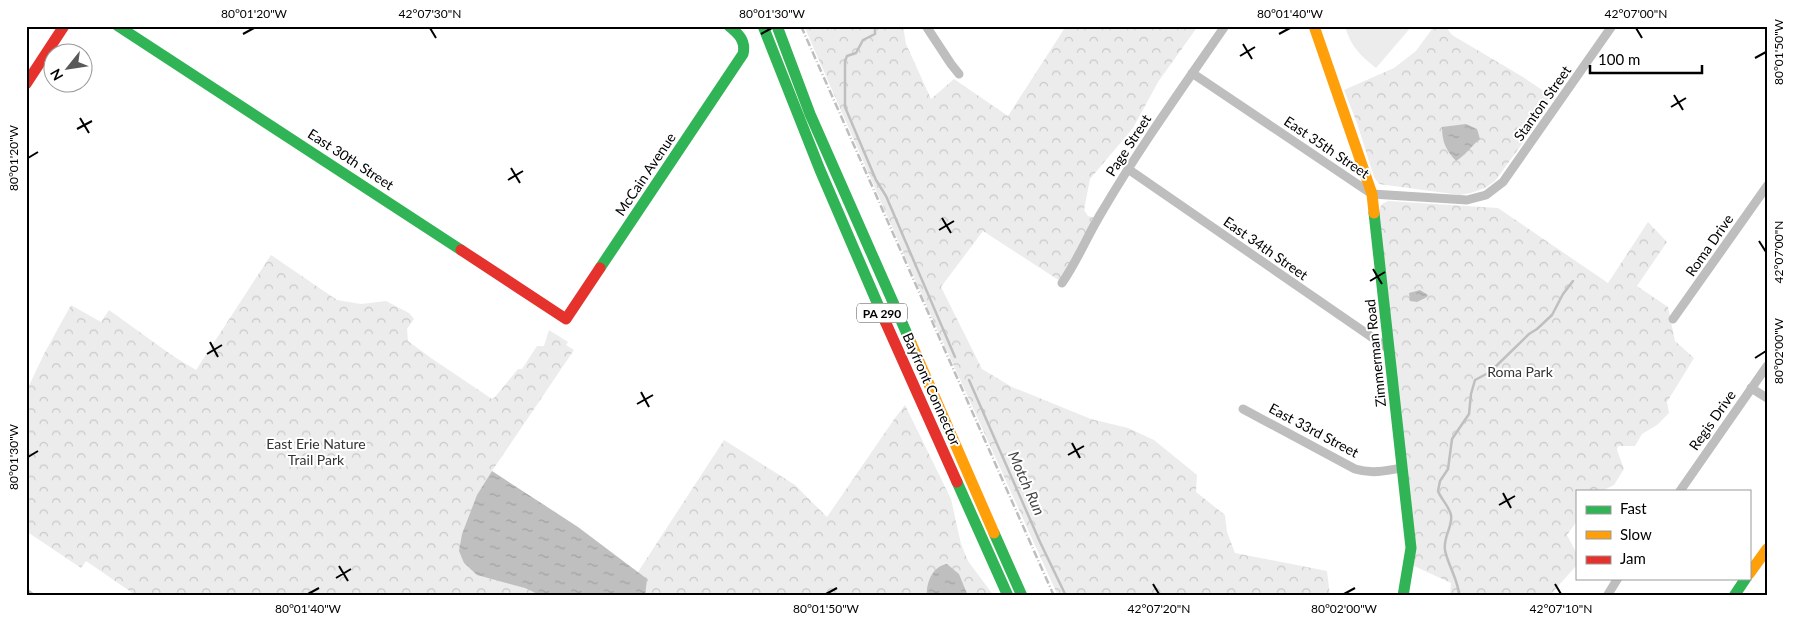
<svg xmlns="http://www.w3.org/2000/svg" width="1793" height="622" viewBox="0 0 1793 622" font-family="Lato,sans-serif">
  <style>
    .grass { fill: #ececec }
    .forest { fill: url(#forest-crowns) }
    .water { fill: url(#water-ripples) }
    .lines { fill: none; stroke-linecap: round; stroke-linejoin: round }
    .stream { stroke: #bfbfbf; stroke-width: 2.5 }
    .street { stroke: #bebebe; stroke-width: 9 }
    .fast { stroke: #30b455; stroke-width: 11 }
    .slow { stroke: #ff9f0a; stroke-width: 11 }
    .jam { stroke: #e5322d; stroke-width: 11 }
    .rail { stroke: #bebebe; stroke-width: 2.5; stroke-dasharray: 8 2.5 1 2.5; stroke-linecap: butt }
    .ticks { fill: none; stroke: #000; stroke-width: 2 }
    .labels { text-anchor: middle; dominant-baseline: central; stroke-width: 4; stroke-linejoin: round; paint-order: stroke }
    .shield { fill: #fff; stroke: #4c4c4c; stroke-width: 1 }
    .shield-label { font-size: 12px; font-weight: bold; fill: #000 }
    .street-label { font-size: 14px; fill: #000; stroke: #fff }
    .park-label { font-size: 14px; fill: #333; stroke: #fff }
    .water-label { font-size: 15px; font-style: italic; fill: #444; stroke: #fff }
    .neatline { fill: none; stroke: #000; stroke-width: 2 }
    .ticks-label { font-size: 12px; text-anchor: middle; fill: #000 }
  </style>
  <defs>
    <pattern id="forest-crowns" width="20" height="18" patternUnits="userSpaceOnUse" patternTransform="scale(1.25)"><rect width="20" height="18" fill="#ececec"/><path d="M2 6a3 3 0 1 1 6 0M12 15a3 3 0 1 1 6 0" fill="none" stroke="#c9c9c9"/></pattern>
    <pattern id="water-ripples" width="26" height="14" patternUnits="userSpaceOnUse" patternTransform="scale(1.25)"><rect width="26" height="14" fill="#bfbfbf"/><path d="M2 4q2-2 4 0t4 0M15 11q2-2 4 0t4 0" fill="none" stroke="#a2a2a2"/></pattern>
  </defs>
  <rect width="100%" height="100%" fill="#fff"/>
  <path class="grass" d="M1345,26h67l-36,42c-15,-12 -26,-22 -31,-42z"/>
  <path class="forest" d="M804,26h99l3,18 25,55 23,-20 54,37 58,-90h132l-40,56 -25,46 -43,51 -6,31 4,6 7,2 -35,63 -77,-50 -42,56 41,82 30,18 79,32 37,9 26,12 43,35 -1,17 29,23 2,17 8,21 92,18 3,25h-272l-133,-294z
    M1446,27l6,8 71,42 28,19 -29,48 -27,37 -10,7 -14,5 -11,2 -81,-11 -5,-7 -17,-54 -13,-33 50,-22 22,-17 16,-22z
    M1388,201l110,7 110,75 40,-61 19,20 -30,44 31,21 7,34 19,17 -27,44 2,11 -12,12 -15,9 -7,12h-17l-1,4 7,19 -10,16 -12,6h-25v30l-10,14 10,19v11l-28,31h-99l1,-13 -37,-17 -35,-356 3,-6z
    M271,255l66,45 24,4 25,-3 23,12 5,6 -7,10 1,12 23,17 61,41 3,-2 23,-28h4l15,-23h7l5,-16 19,12 -2,3 8,5 -82,121 146,101 86,-132 71,45 32,32 68,-99 10,-13 46,94 10,45 7,17 26,35h-854l-6,-2 -48,-33 -5,7 -55,-37v-139l18,-38 27,-49 30,17 8,-12 64,46 23,14z"/>
  <path class="water" d="M1466,124l11,5 3,10c-9,7 -14,16 -24,22 -10,-11 -14,-19 -14,-34z
    M1420,290l8,5 -1,2 -10,5 -7,-1 -1,-8z
    M492,471l86,56 69,52 -2,17h-103l-17,-8 -48,-13 -13,-12 -5,-12 3,-17 15,-39z
    M947,564l12,10 9,22h-41c-1,-14 6,-30 20,-32z"/>
  <g class="lines">
    <path class="stream" d="M875,26v8l-12,6 -7,13 -9,3 -2,5v46l31,73 10,16 69,161
      M969,380l71,162 26,54
      M1459,596c0,-15 -11,-30 -14,-46 -2,-14 8,-23 6,-35 -2,-9 -10,-16 -13,-24l2,-10 8,-12 4,-30 17,-25 2,-20 4,-14 15,-8 39,-38 8,-5 15,-14 11,-21 10,-13"/>
    <path class="street" d="M926,26l25,38 8,10
      M1192,73l180,121 95,6 19,-5 17,-13 109,-156
      M1128,169l261,180
      M1062,283c16,-23 26,-49 41,-73 37,-63 80,-123 122,-184
      M1673,319l94,-133
      M1751,388l16,10
      M1243,409l112,60c16,5 31,2 47,-1
      M1680,491l87,-125
      M26,593l4,3
      M1607,596l11,-18"/>
    <path class="fast" d="M118,26l343,224
      M763,26l57,144 65,151
      M777,26l33,88 101,229
      M1374,213l37,335 -8,48
      M600,268l143,-214c3,-13 -4,-20 -14,-28
      M957,482l51,114
      M994,533l28,63
      M1734,596l12,-18"/>
    <path class="slow" d="M1314,26l58,168 2,19
      M911,343l83,190
      M1749,574l18,-25"/>
    <path class="jam" d="M26,84l38,-58
      M461,250l105,69 34,-51
      M885,321l72,161"/>
    <path class="rail" d="M801,26l253,570"/>
  </g>
  <path class="ticks" d="M430,28l6,10M1636,28l6,10M243,34l11,-6M761,34l11,-6M1279,34l11,-6M1243,44l9,15M1240,56l15,-9M1755,58l11,-6M1674,95l9,15M1671,107l15,-9M80,118l9,15M77,129l15,-8M28,158l10,-6M511,168l9,15M508,180l15,-9M942,218l9,15M939,230l15,-9M1759,241l7,11M1373,269l9,15M1370,281l15,-9M210,342l8,15M207,354l15,-9M1755,358l11,-7M641,392l8,15M637,404l16,-9M1072,443l8,15M1068,455l16,-9M28,457l10,-6M1503,493l8,15M1499,505l16,-9M339,566l9,15M336,578l15,-9M1153,584l6,10M1555,584l6,10M308,594l11,-6M826,594l11,-6M1344,594l11,-6"/>
  <g class="labels">
    <rect class="shield" x="857" y="303.5" width="50" height="19" rx="4"/>
    <g class="shield-label">
      <text x="882" y="313">PA 290</text>
    </g>
    <g class="street-label">
      <text transform="translate(1542 103) rotate(-55)">Stanton Street</text>
      <text transform="translate(1128 145) rotate(-57)">Page Street</text>
      <text transform="translate(1327 147) rotate(34)">East 35th Street</text>
      <text transform="translate(351 159) rotate(33)">East 30th Street</text>
      <text transform="translate(645 174) rotate(-56)">McCain Avenue</text>
      <text transform="translate(1709 245) rotate(-55)">Roma Drive</text>
      <text transform="translate(1266 248) rotate(35)">East 34th Street</text>
      <text transform="translate(1375 353) rotate(-96)">Zimmerman Road</text>
      <text transform="translate(932 389) rotate(66)">Bayfront Connector</text>
      <text transform="translate(1712 420) rotate(-55)">Regis Drive</text>
      <text transform="translate(1314 430) rotate(28)">East 33rd Street</text>
    </g>
    <g class="park-label">
      <text x="1520" y="371">Roma Park</text>
      <text x="316" y="443">East Erie Nature<tspan x="316" dy="16">Trail Park</tspan></text>
    </g>
    <g class="water-label">
      <text transform="translate(1027 483) rotate(66)">Motch Run</text>
    </g>
  </g>
  <rect width="1793" height="622" fill="none" stroke="#ffffff" stroke-width="55"/>
  <rect x="1576" y="490" width="175" height="90" fill="#ffffff" stroke="#999999"/>
  <rect x="1586" y="506" width="25" height="8" fill="#30b455" stroke="#999999"/>
  <text x="1620" y="514" font-size="15" fill="#000000">Fast</text>
  <rect x="1586" y="531" width="25" height="8" fill="#ff9f0a" stroke="#999999"/>
  <text x="1620" y="540" font-size="15" fill="#000000">Slow</text>
  <rect x="1586" y="556" width="25" height="8" fill="#e5322d" stroke="#999999"/>
  <text x="1620" y="564" font-size="15" fill="#000000">Jam</text>
  <g transform="translate(68 68) rotate(240)"><circle r="24" fill="#ffffff" stroke="#999999"/>
  <path d="M0-4L9 19L0 12L-9 19Z" fill="#595959"/>
  <text y="-8" font-size="14" font-weight="bold" text-anchor="middle" fill="#000000">N</text>
  </g>
  <path d="M1590 65v8h112v-8" fill="none" stroke="#000000" stroke-width="2.5"/>
  <text x="1598" y="65" font-size="15" fill="#000000" stroke="#ffffff" stroke-width="4" paint-order="stroke">100 m</text>
  <rect x="28" y="28" width="1738" height="566" class="neatline"/>
  <g class="ticks-label">
    <text x="254" y="18">80°01'20"W</text>
    <text x="430" y="18">42°07'30"N</text>
    <text x="772" y="18">80°01'30"W</text>
    <text x="1290" y="18">80°01'40"W</text>
    <text x="1636" y="18">42°07'00"N</text>
    <text transform="translate(1779 52) rotate(-90)" y="4">80°01'50"W</text>
    <text transform="translate(14 158) rotate(-90)" y="4">80°01'20"W</text>
    <text transform="translate(1779 252) rotate(-90)" y="4">42°07'00"N</text>
    <text transform="translate(1779 351) rotate(-90)" y="4">80°02'00"W</text>
    <text transform="translate(14 457) rotate(-90)" y="4">80°01'30"W</text>
    <text x="308" y="613">80°01'40"W</text>
    <text x="826" y="613">80°01'50"W</text>
    <text x="1159" y="613">42°07'20"N</text>
    <text x="1344" y="613">80°02'00"W</text>
    <text x="1561" y="613">42°07'10"N</text>
  </g>
</svg>
